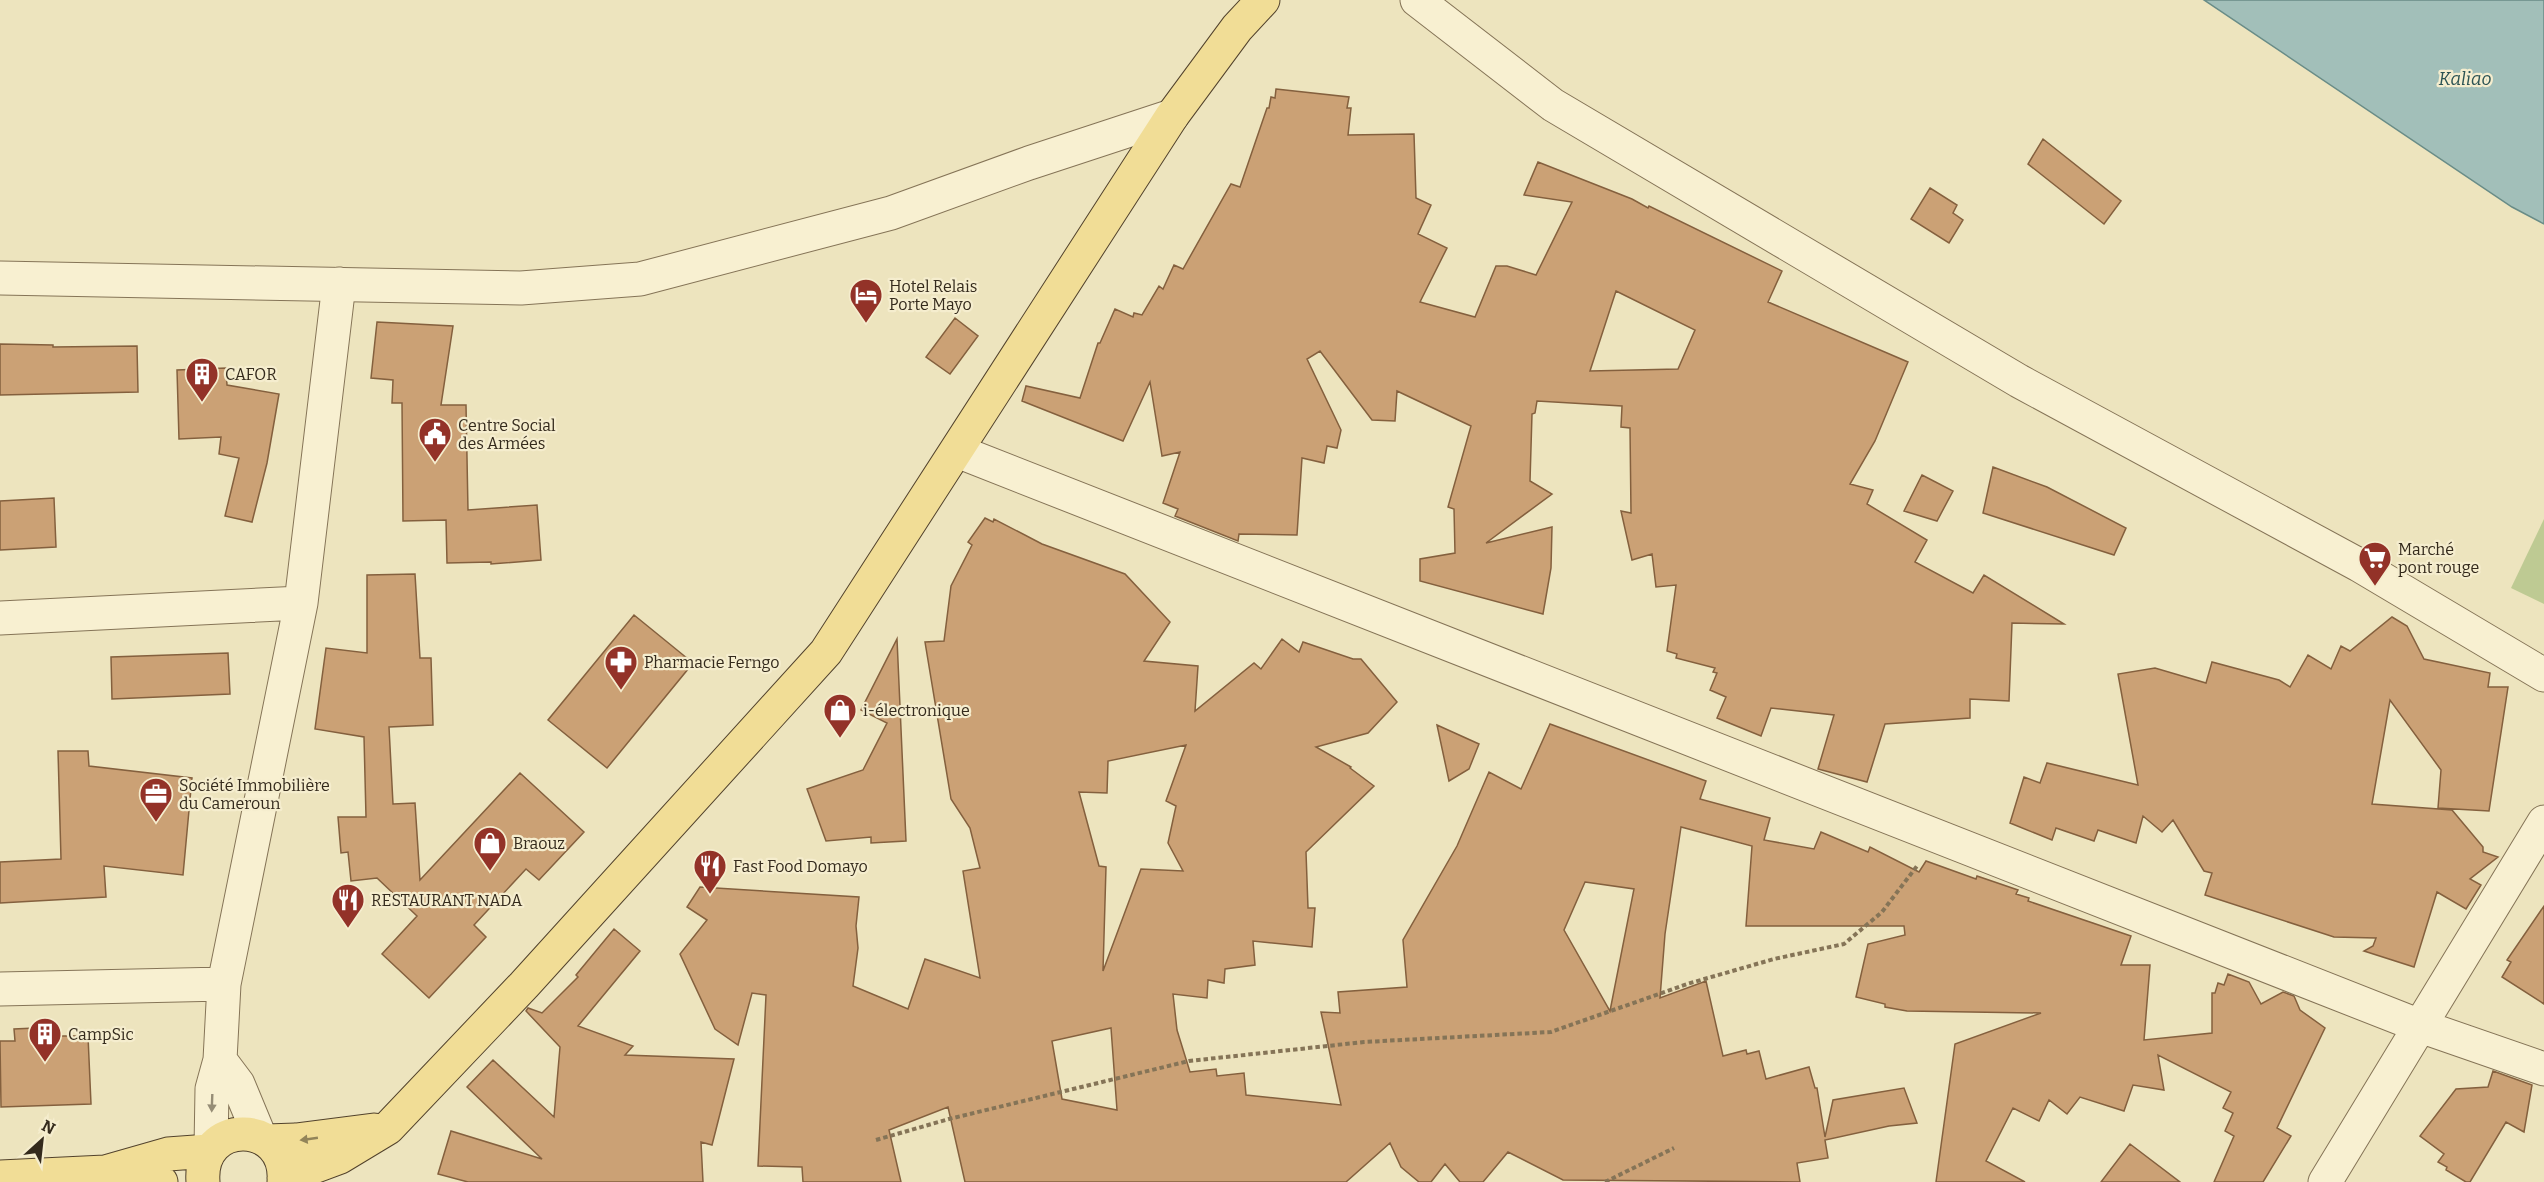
<svg xmlns="http://www.w3.org/2000/svg" width="2544" height="1182" viewBox="0 0 2544 1182" font-family="Bitter,serif">
  <style>
    .green { fill: #beca93 }
    .water { fill: #a2bfb9; stroke: #698c87; stroke-width: 1.5 }
    .building { fill: #cba175; stroke: #84603e; stroke-width: 1.5; fill-rule: evenodd }
    .lines { fill: none; stroke-linecap: round; stroke-linejoin: round }
    .minor-casing { stroke: #857457; stroke-width: 35 }
    .tertiary-casing { stroke: #857457; stroke-width: 35 }
    .primary-casing { stroke: #52422c; stroke-width: 35 }
    .path { stroke: #857457; stroke-width: 4; stroke-dasharray: 4.5 3; stroke-linecap: butt }
    .minor { stroke: #f8f0d1; stroke-width: 33 }
    .tertiary { stroke: #f8f0d1; stroke-width: 33 }
    .primary { stroke: #f1dd96; stroke-width: 33 }
    .oneway { fill: #968d76 }
    .oneway2 { fill: #928459 }
    .labels { text-anchor: middle; dominant-baseline: central; stroke-width: 4.5; stroke-linejoin: round; paint-order: stroke }
    .poi-label { font-size: 16px; fill: #342a1c; stroke: #f5edce; text-anchor: start }
    .water-label { font-size: 18px; font-style: italic; fill: #2b5354; stroke: #f5edce }
  </style>
  <rect width="100%" height="100%" fill="#ede4be"/>
  <path class="green" d="M2544,519v85l-33,-16z"/>
  <path class="water" d="M2204,0h340v224l-32,-17z"/>
  <path class="building" d="M1276,89l73,8 -2,11h4l-3,27 66,-1 2,64 15,7 -13,29 29,14 -27,54 55,15 21,-51h11l29,9 36,-73 -48,-7 14,-33 94,37 16,9 1,-2 133,65 -14,31 140,60 -33,79 -25,43 23,6 -6,14 60,36 -12,22 58,31 11,-18 80,49 -52,-1 -3,78 -39,-2v19l-85,6 -18,58 -49,-13 16,-54 -63,-7 -10,28 -44,-18 9,-21 -16,-7 7,-17 -4,-1 2,-4 -39,-10 1,-4 -10,-3 9,-66 -20,2 -4,-33 -20,6 -11,-49 10,2 -1,-85 -9,-1 1,-21 -85,-5 -2,12 -3,1 -2,67 22,13 -66,49 66,-16 -1,41 -8,46 -123,-33v-22l35,-6 -1,-44 -6,-2 23,-81 -74,-35 -2,30 -23,-1 -52,-69 -13,8 34,71 -4,18 -10,-2 -3,17 -22,-5 -5,77 -58,-1 -1,7 -63,-25 3,-7 -15,-6 17,-51 -18,4 -12,-74 -27,59 -101,-40 4,-15 54,12 18,-55h2l15,-34 18,8 1,-4 8,2 17,-29 4,3 11,-24 9,4 48,-85 9,3 27,-79h2l2,-11 4,1zM1616,291l79,39 -17,39 -88,2z
    M2043,139l78,62 -17,23 -76,-60z
    M1930,188l27,17 -4,8 10,7 -14,23 -38,-24z
    M955,318l23,18 -28,38 -24,-17z
    M377,322l76,4 -12,79h25l2,105 69,-5 4,55 -50,4v-2l-44,1 -1,-43 -43,1 -1,-118h-10l1,-23 -22,-2z
    M0,344l53,1v2l84,-1 1,46 -138,3z
    M226,368l1,17 52,9 -12,69 -15,59 -27,-6 14,-58 -20,-4 2,-17 -42,2 -2,-69z
    M1993,467l54,20 79,41 -12,27 -131,-42z
    M1922,475l31,16 -16,30 -33,-10z
    M54,498l2,49 -56,3v-49z
    M985,518l8,4 1,-3 48,25 83,30 45,48 -26,39 54,5 -3,45 59,-48 7,6 21,-30 17,13 4,-10 50,17h8l36,43 -29,31 -52,14 35,20 -1,1 24,18 -68,66 2,56h7l-3,39 -59,-6 2,24 -30,4 -1,14 -16,-3 -1,18 -34,-4 4,36 13,42 26,-3 1,7 27,-3 2,22 95,10 -20,-93 19,1 -2,-21 69,-5 -4,-47 54,-94 32,-74 32,17 29,-65 156,57 -6,18 70,19 -6,22 50,9 7,-17 47,20 2,-5 49,25 7,-11 50,18 1,-3 41,14 -2,4 13,4 -1,3 103,35 -10,29h29l-6,75 68,-7v-40h3l3,-10 6,2 4,-11 21,8 12,22 22,-12 11,4 6,14 25,18 -48,100 14,8 -28,46h-49l20,-46 -9,-5 8,-18 -10,-5 8,-16 -73,-37 6,35 -31,-5 -9,26 -44,-14 -13,17 -18,-14 -10,21 -26,-13 -27,53 39,21h-89l19,-138 86,-31 -134,-2 -22,-4v-3l-29,-7 12,-53 37,-9 -1,-9h-158l6,-80 -71,-19 -16,107 -5,64 46,-17 17,75 23,-6 1,4 12,-3 7,28 43,-12 6,21h2l8,49 8,-37 71,-12 13,35 -28,3 -64,14 3,18 -31,5 3,19 -237,-2 -55,-28 -25,30h-23l-15,-18 -14,18h-12l-18,-15 -11,-24 -44,39h-381l-17,-75 -59,23 12,52h-98l-1,-15 -44,-1 8,-171 -14,-2 -14,52 -23,-16 -35,-75 27,-34 -20,-13 13,-20 159,10 -3,29 2,22 -5,38 55,23 17,-50 55,19 -17,-107 17,-3 -10,-40 -19,-29 -26,-157 19,-1 7,-55 21,-41 -4,-3zM1186,745l-20,56 10,5 -8,37 15,28 -42,-2 -38,102 3,-104 -7,-1 -20,-74 28,1 1,-32zM1585,882l49,7 -24,122 -46,-81zM1111,1028l6,82 -55,-11 -10,-58z
    M415,574l5,84h11l2,67 -44,2 4,77 22,-1 5,77 100,-107 64,59 -45,48 -13,-11 -52,56 12,12 -57,61 -47,-44 35,-38 -40,-38 -26,3 -3,-29 -7,1 -3,-36h28l-2,-80 -49,-8 11,-81 41,5v-78z
    M634,615l59,48 -86,105 -59,-48z
    M2392,617l15,9 17,33 66,14 -2,14h20l-19,124 -51,-3 3,-38 -51,-70 -18,104 80,6 31,37v5l15,5 -28,22 11,6 -15,24 -29,-17 -23,75 -50,-16 9,-5 3,-8 -42,-1 -129,-42 7,-22 -8,-2 -31,-51 -11,12 -19,-16 -7,27 -38,-13 -4,11 -38,-13 -4,12 -42,-17 14,-46 16,6 7,-20 91,22 -20,-111 37,-6 51,15 6,-21 67,18 11,7 18,-32 23,14 10,-23 9,5z
    M897,639l9,202 -35,2v-6l-45,4 -19,-52 56,-19 24,-47 -26,-13z
    M228,653l2,41 -118,5 -1,-42z
    M1437,725l42,19 -10,25 -20,12z
    M58,751h30l1,15 103,12 -9,97 -79,-9 2,31 -106,6v-41l61,-3z
    M2544,906v98l-42,-27 9,-15 -4,-2z
    M614,929l26,22 -62,75 55,20 -8,9 109,4 -22,86 -11,-3 2,40h-235l-30,-8 13,-43 91,28 -75,-72 26,-27 61,57 6,-70 -34,-36 2,-3 14,5 36,-36 -2,-2z
    M57,1027v9h31l3,68 -90,3 -1,-66h15l-1,-12z
    M2493,1071l39,14 -8,47 -18,-10 -36,60h-4l-20,-12 1,-3 -9,-5 6,-8 -24,-18 36,-47 32,-2z
    M2130,1144l50,38h-79z"/>
  <g class="lines">
    <g class="minor-casing">
      <path id="minor" d="M1417,0l136,105 466,276 340,184 185,110
        M957,451l1463,575 124,43
        M0,618l301,-15
        M0,989l224,-5
        M220,1060l18,24 22,53
        M211,1148l1,-59 8,-29 4,-76 77,-381 38,-319
        M2325,1182l219,-360"/>
    </g>
    <g class="tertiary-casing">
      <path id="tertiary" d="M0,278l521,10 119,-9 251,-66 138,-50 143,-47"/>
    </g>
    <g class="primary-casing">
      <path id="primary" d="M267,1141l29,-1 78,-10
        M113,1173l48,9
        M0,1177l105,-5 63,-18 41,-3
        M284,1178l56,-21 48,-29 136,-143 302,-333 346,-536 65,-88 26,-28
        M203,1182c-5,-65 86,-63 81,0"/>
    </g>
    <path class="path" d="M876,1140l73,-21 240,-58 175,-19 187,-10 136,-48 87,-25 70,-15 38,-32 35,-46
      M1605,1182l69,-34"/>
    <use href="#minor" class="minor"/>
    <use href="#tertiary" class="tertiary"/>
    <use href="#primary" class="primary"/>
  </g>
  <defs><path id="oneway-solid" d="M-6-.8H1V-3.2L6.5 0L1 3.2V.8H-6Z" transform="scale(1.5)"/></defs>
  <use class="oneway" href="#oneway-solid" transform="translate(212 1103) rotate(92)"/>
  <use class="oneway2" href="#oneway-solid" transform="translate(309 1139) rotate(172)"/>
  <defs>
    <g id="hotel-pin" transform="scale(1.725)"><path d="M0 17L-7.5 6A9.5 9.5 0 1 1 7.5 6Z" fill="#933228" stroke="#f5edce"/><path d="M-6-4.5h1.5V1H6V5H4.5V3h-9V5H-6ZM-4 0a1.8 1.8 0 1 1 3.6 0ZM.5 0V-2.5h3Q6-2.5 6 0Z" fill="#fff"/></g>
    <g id="building-pin" transform="scale(1.725)"><path d="M0 17L-7.5 6A9.5 9.5 0 1 1 7.5 6Z" fill="#933228" stroke="#f5edce"/><path d="M-4-6H4V6H1V3H-1V6H-4ZM-2.5-4.3h1.7v1.8h-1.7ZM.8-4.3h1.7v1.8H.8ZM-2.5-1h1.7V.8h-1.7ZM.8-1h1.7V.8H.8Z" fill="#fff"/></g>
    <g id="civic-pin" transform="scale(1.725)"><path d="M0 17L-7.5 6A9.5 9.5 0 1 1 7.5 6Z" fill="#933228" stroke="#f5edce"/><path d="M-.6-6.5H3V-4.5H.6V-3L4-1V1h2V6H-6V1h2V-1L-.6-3ZM-1.2 2.5V6h2.4V2.5Z" fill="#fff"/></g>
    <g id="supermarket-pin" transform="scale(1.725)"><path d="M0 17L-7.5 6A9.5 9.5 0 1 1 7.5 6Z" fill="#933228" stroke="#f5edce"/><path d="M-6-5.5h2.5l.6 2H6L4.5 2H-2.5L-4.4-4H-6ZM-1.5 3.2a1.3 1.3 0 1 0 .1 0ZM3 3.2a1.3 1.3 0 1 0 .1 0Z" fill="#fff"/></g>
    <g id="pharmacy-pin" transform="scale(1.725)"><path d="M0 17L-7.5 6A9.5 9.5 0 1 1 7.5 6Z" fill="#933228" stroke="#f5edce"/><path d="M-2-6h4v4h4v4h-4v4h-4v-4h-4v-4h4Z" fill="#fff"/></g>
    <g id="shop-pin" transform="scale(1.725)"><path d="M0 17L-7.5 6A9.5 9.5 0 1 1 7.5 6Z" fill="#933228" stroke="#f5edce"/><path d="M-5-2.5h2.3a2.7 3.5 0 0 1 5.4 0H5L5.5 6h-11ZM-1.5-2.5h3a1.5 2.3 0 0 0-3 0Z" fill="#fff"/></g>
    <g id="office-pin" transform="scale(1.725)"><path d="M0 17L-7.5 6A9.5 9.5 0 1 1 7.5 6Z" fill="#933228" stroke="#f5edce"/><path d="M-6-3h4V-5.5h4V-3h4V5H-6ZM-1-4.5V-3h2v-1.5ZM-6 0V1H6V0Z" fill="#fff"/></g>
    <g id="restaurant-pin" transform="scale(1.725)"><path d="M0 17L-7.5 6A9.5 9.5 0 1 1 7.5 6Z" fill="#933228" stroke="#f5edce"/><path d="M-5-6h1v4h1v-4h1v4h1v-4h1v5L-1.5 .5V6h-2V.5L-5-1ZM5-6V6H3V1.5H1.5Q1.5-4 5-6Z" fill="#fff"/></g>
  </defs>
  <g fill-rule="evenodd">
    <use href="#hotel-pin" x="866" y="295"/>
    <use href="#building-pin" x="202" y="374"/>
    <use href="#civic-pin" x="435" y="434"/>
    <use href="#supermarket-pin" x="2375" y="558"/>
    <use href="#pharmacy-pin" x="621" y="662"/>
    <use href="#shop-pin" x="840" y="710"/>
    <use href="#office-pin" x="156" y="794"/>
    <use href="#shop-pin" x="490" y="843"/>
    <use href="#restaurant-pin" x="710" y="866"/>
    <use href="#restaurant-pin" x="348" y="900"/>
    <use href="#building-pin" x="45" y="1034"/>
  </g>
  <g class="labels">
    <g class="poi-label">
      <text x="889" y="286">Hotel Relais<tspan x="889" dy="18">Porte Mayo</tspan></text>
      <text x="225" y="374">CAFOR</text>
      <text x="458" y="425">Centre Social<tspan x="458" dy="18">des Armées</tspan></text>
      <text x="2398" y="549">Marché<tspan x="2398" dy="18">pont rouge</tspan></text>
      <text x="644" y="662">Pharmacie Ferngo</text>
      <text x="863" y="710">i-électronique</text>
      <text x="179" y="785">Société Immobilière<tspan x="179" dy="18">du Cameroun</tspan></text>
      <text x="513" y="843">Braouz</text>
      <text x="733" y="866">Fast Food Domayo</text>
      <text x="371" y="900">RESTAURANT NADA</text>
      <text x="68" y="1034">CampSic</text>
    </g>
    <g class="water-label">
      <text x="2465" y="79">Kaliao</text>
    </g>
  </g>
  <g transform="translate(42 1140) rotate(27)" stroke="#f5edce" stroke-width="4.5" paint-order="stroke">
  <path d="M0-4.5L10 22L0 15L-10 22Z" fill="#342a1c"/>
  <text y="-9" font-size="16" font-weight="bold" text-anchor="middle" fill="#342a1c">N</text>
  </g>
</svg>
